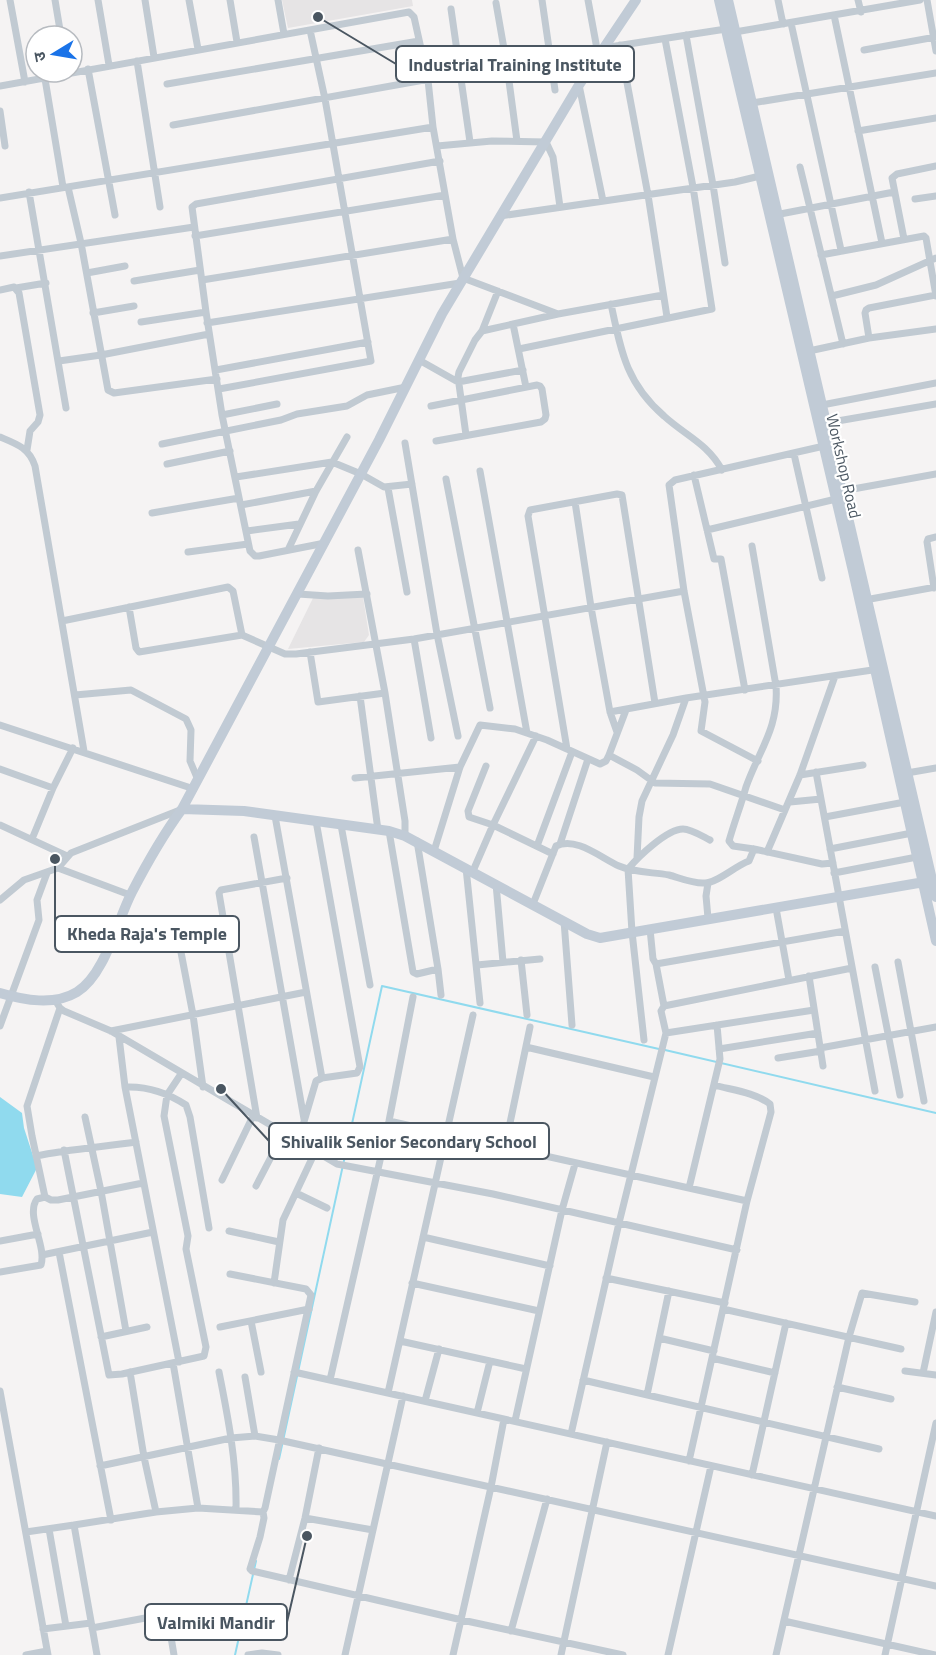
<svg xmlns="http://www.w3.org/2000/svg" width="936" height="1655" viewBox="0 0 936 1655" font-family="'Titillium Web','Noto Sans Devanagari',sans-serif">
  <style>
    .education { fill: #e6e4e5 }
    .water { fill: #90daee }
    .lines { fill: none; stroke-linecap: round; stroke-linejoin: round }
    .stream { stroke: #90daee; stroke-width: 2 }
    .street { stroke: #c1cad2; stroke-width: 7 }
    .secondary { stroke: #c1cbd6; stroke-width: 10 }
    .labels { text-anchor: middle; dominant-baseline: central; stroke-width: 4.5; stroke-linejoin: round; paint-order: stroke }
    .street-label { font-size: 16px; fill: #4a5661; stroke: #fff }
    .leader { fill: none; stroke: #4a5661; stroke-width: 2 }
    .callout-dot { fill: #4a5661; stroke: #fff; stroke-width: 2 }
    .callout { fill: #fff; stroke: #4a5661; stroke-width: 2 }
    .callout-label { font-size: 18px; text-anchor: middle; font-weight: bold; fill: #4a5661 }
  </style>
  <rect width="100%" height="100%" fill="#f5f3f3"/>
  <path class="education" d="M282,0h130l1,6 -125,22z
    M314,596l49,1 6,38 -5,7 -76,7z"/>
  <path class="water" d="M0,1097l22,16 2,15 13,40 -15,29 -22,-3z"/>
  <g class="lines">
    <path class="stream" d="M665,1050l271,63
      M279,1459l103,-473 277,63
      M235,1655l21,-94"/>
    <path class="street" d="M10,0l15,82
      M55,0l6,36
      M98,0l11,65
      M145,0l9,57
      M189,0l9,49
      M230,0l7,42
      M278,0l6,34
      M542,0l13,90
      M588,0l9,49
      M778,0l5,24
      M858,0l3,12
      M927,0l9,51
      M496,3l11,63 10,75
      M451,9l19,133
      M834,15l48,228
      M791,23l50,227
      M735,32l185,-32
      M686,35l27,150 12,78
      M620,45l28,150 19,122
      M864,50l72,-13
      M137,61l23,146
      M88,69l27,146
      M45,79l18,108
      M167,84l252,-43
      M579,85l24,116
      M0,86l409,-74 5,5 14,63 5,47 20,112 10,39 95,36
      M752,103l184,-30
      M0,111l5,35
      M173,125l430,-77 123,-19
      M858,131l78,-13
      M437,146l55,-5 54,1 7,15 7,50
      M800,167l43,177
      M68,187l13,56 27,147 6,3 103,-14
      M29,192l37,216
      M0,198l433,-71
      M915,199l21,-3
      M775,215l119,-23
      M500,216l235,-34 25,-6
      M195,236l250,-41
      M904,239l-12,-61 5,-4 39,-8
      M821,255l103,-19 2,2 10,58
      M0,256l194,-29
      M87,273l38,-7
      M202,280l251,-41
      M134,281l66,-11
      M16,288l30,-5
      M0,290l14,-3 5,6 21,122 -2,7 -8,9 -3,19
      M832,296l44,-11 60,-27
      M611,304c10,47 15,79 53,112 22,20 43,27 58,54
      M93,313l41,-7
      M141,322l65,-10
      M207,323l253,-40
      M513,324l13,63
      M482,331l16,-40
      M869,338l67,-9
      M519,349l193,-40 -19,-122 -28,-148
      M809,351l60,-13 -4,-25 1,-3 3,-2 67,-13
      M419,360l39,22 65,-12
      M59,361l42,-6 108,-21
      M216,370l152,-28
      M219,389l152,-28 -46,-262 -15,-69
      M822,405l114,-22
      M431,406l106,-21 3,1 2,3 4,26 -1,4 -4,3 -105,19
      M222,415l55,-11
      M826,423l110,-19
      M466,435l-8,-58 1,-5 16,-32 7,-9 76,-17 105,-19
      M0,437c17,7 29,11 35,29l49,285
      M405,443l32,191 21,102
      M162,444l119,-24 16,-6 50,-8 20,-11 39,-8
      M794,454l28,124
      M167,464l63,-13
      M480,471l47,262
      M694,475l20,84h7l24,131
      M236,477l96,-15 29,12 23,13 28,-3
      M446,479l44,229
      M388,488l19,104
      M842,491l94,-17
      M575,502l16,105 19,105 7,20
      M241,505l75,-14
      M152,513l87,-15
      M707,530l129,-31
      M247,531l52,-7
      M325,543l-66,13h-4l-5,-5 -28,-136 -16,-103 -14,-105 4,-3 244,-43
      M752,546l24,140c3,42 -17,64 -30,101 -5,18 -12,36 -17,54l4,5 21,3 68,15 11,-1
      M288,550l28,-59 31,-54
      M358,550l27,143 20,128v15
      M188,552l60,-8
      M934,588l-7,-46 1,-3 8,-2
      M298,594l30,2 39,-2
      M865,600l71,-13
      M129,607l7,41 3,4 103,-17
      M62,621l166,-34 5,4 9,44 43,19h11l118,-15 270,-48
      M414,639l17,99
      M310,652l8,50 67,-9
      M75,695l56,-5 55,29 5,11 -1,31 8,19
      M360,696l18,134
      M610,712l76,-14 193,-29
      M0,725l194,64
      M567,749l-39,-233 2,-6 87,-16 5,1 33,208
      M609,755l28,15 18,13 55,1 75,26
      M758,761l-57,-30 4,-29 -21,-111 -15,-106 6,-5 149,-34
      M486,766l-18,45 1,6 24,8 60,29
      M0,769l53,19
      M816,772l59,319
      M907,773l29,-5
      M800,775l63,-10
      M355,778l105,-11
      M790,802l31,-3
      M275,816l47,262
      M825,817l80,-15
      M0,825l67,31
      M341,825l29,160
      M389,831l24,141 4,2 21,-5
      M254,837l50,282
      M32,839l21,-51 20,-40
      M417,841l21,128 3,26
      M560,844l28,-85
      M537,846l35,-94
      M830,849l82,-16
      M434,851l26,-84 20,-42 35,4 32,11 53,24 6,-3 3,-6 17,-45
      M767,852l33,-77 35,-99
      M637,858l2,-41 3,-16 31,-66 13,-37
      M58,868l72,27
      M466,868l14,135
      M473,871l20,-46 43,-89
      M834,873l83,-16
      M708,883l-2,13 2,22
      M496,884l7,78
      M0,900l24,-20 34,-12 13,-15 109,-43
      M533,904l23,-58c20,-10 45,12 63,20 16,7 34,6 50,9 11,3 24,9 36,8 12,0 30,-17 44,-22l5,-12
      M776,908l13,72
      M564,921l8,104
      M650,929l3,30 3,5 189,-33
      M115,930l29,10 29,2 7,5 13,68 10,72
      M521,960l6,55
      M898,962l26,139
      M656,964l8,42 -3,5 5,22
      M477,965l63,-6
      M875,967l25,128
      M809,976l14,90
      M55,1000l5,8 4,3 47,20 226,133 156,30 244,56
      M664,1006l188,-38
      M60,1008l-33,98 5,30 13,61 6,3h7l85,-17
      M0,1026l39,-106 -2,-20 10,-27
      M111,1031l195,-39
      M119,1037l6,50 54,275
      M644,1040l-12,-108 -4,-63c10,-12 39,-40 55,-40 8,0 19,7 27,11
      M526,1047l128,30
      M820,1048l116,-21
      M719,1049l99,-16
      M778,1058l43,-7
      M125,1087c22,-1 43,6 61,18l4,12 19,111
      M85,1117l16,74 25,140
      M257,1118l-38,-225 2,-3 66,-12
      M389,1121l358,80
      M298,1142l18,-61 6,-3 35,-5 3,-6 -44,-246
      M505,1147l25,-120
      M64,1150l45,225 13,-1 82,-18 2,-9 -20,-98 2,-13 -24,-120 3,-21 14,-21
      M36,1156c33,-7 66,-9 100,-14
      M222,1180l31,-64
      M256,1186l27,-52
      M689,1188l31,-129 -3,-34
      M296,1193l31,15
      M229,1231l50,11
      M423,1237l127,29
      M0,1241l38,-7
      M59,1252l52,268
      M42,1255l111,-23
      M0,1272l41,-7c6,-19 -16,-50 -4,-66l8,-2
      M606,1278l119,25
      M274,1283l9,-63 32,-68
      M412,1283l127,28
      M723,1309l178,40
      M251,1321l10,51
      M220,1327l89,-18
      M101,1337l46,-10
      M659,1338l55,13
      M400,1341l126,28
      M712,1358l63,15
      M173,1363l25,145
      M905,1371l31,4
      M130,1372l14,85 12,55
      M219,1372c9,45 18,91 17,137
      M294,1372l642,144
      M923,1373l13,-61
      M245,1377l10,59
      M330,1380l59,-259 24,-124
      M583,1380l296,69
      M837,1387l54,12
      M0,1391l48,264
      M388,1393l85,-378
      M647,1395l22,-104
      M425,1401l14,-52
      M477,1413l13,-52
      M515,1421l47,-211 13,-46
      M571,1434l48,-211 47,-190 148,-23
      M689,1461l58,-260 24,-89 -1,-8c-16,-12 -38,-14 -56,-19
      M100,1466l131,-28 24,-2 24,4 657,146
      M752,1475l34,-152
      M263,1512l1,6 -4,19 -10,32 2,2 210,49 161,35
      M305,1518l68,12
      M49,1529l17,97
      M26,1532l48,-7
      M289,1580l16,-62 14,-70
      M784,1621l151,34
      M92,1628l64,-12 7,1 6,8 5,30
      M43,1629l48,-6
      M511,1631l36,-132
      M26,1655l21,-4
      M97,1655l-23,-130 82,-13 42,-4 65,4 2,-4 46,-213 -5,-6 -76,-15
      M248,1655l14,-2 16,2
      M345,1655l58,-259
      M453,1655l38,-168 13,-68
      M561,1655l46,-213
      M668,1655l43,-189
      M776,1655l73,-318 13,-44 53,9
      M885,1655l51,-232"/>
    <path class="secondary" d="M719,0l134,571 83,370
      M728,0l208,897
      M182,809l62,2 145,20 16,5 182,98 13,4 330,-57
      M0,993c24,7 54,13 77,-1 28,-17 40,-71 55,-100 15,-29 31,-57 50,-83l197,-369 63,-126 137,-229 57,-85"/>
  </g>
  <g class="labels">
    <g class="street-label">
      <text transform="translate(844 466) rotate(77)">Workshop Road</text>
    </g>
  </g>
  <path class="leader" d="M318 17L396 64M55 859L55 934M221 1089L269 1141M307 1536L287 1622"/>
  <g class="callout-dot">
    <circle cx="318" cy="17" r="6"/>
    <circle cx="55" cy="859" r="6"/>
    <circle cx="221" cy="1089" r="6"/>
    <circle cx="307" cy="1536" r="6"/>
  </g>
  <g class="callout">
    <rect x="396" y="46" width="238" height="36" rx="6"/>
    <rect x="55" y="916" width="184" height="36" rx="6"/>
    <rect x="269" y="1123" width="280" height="36" rx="6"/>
    <rect x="145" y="1604" width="142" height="36" rx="6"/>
  </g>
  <g class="callout-label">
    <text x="515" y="71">Industrial Training Institute</text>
    <text x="147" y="940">Kheda Raja's Temple</text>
    <text x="409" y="1148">Shivalik Senior Secondary School</text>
    <text x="216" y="1629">Valmiki Mandir</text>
  </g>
  <g transform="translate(54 54) rotate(259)"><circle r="28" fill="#ffffff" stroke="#b7bbc0" stroke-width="1.5"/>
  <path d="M0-4.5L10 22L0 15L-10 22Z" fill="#1a73e8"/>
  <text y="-9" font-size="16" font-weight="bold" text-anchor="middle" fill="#4a5661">उ</text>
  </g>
</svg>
